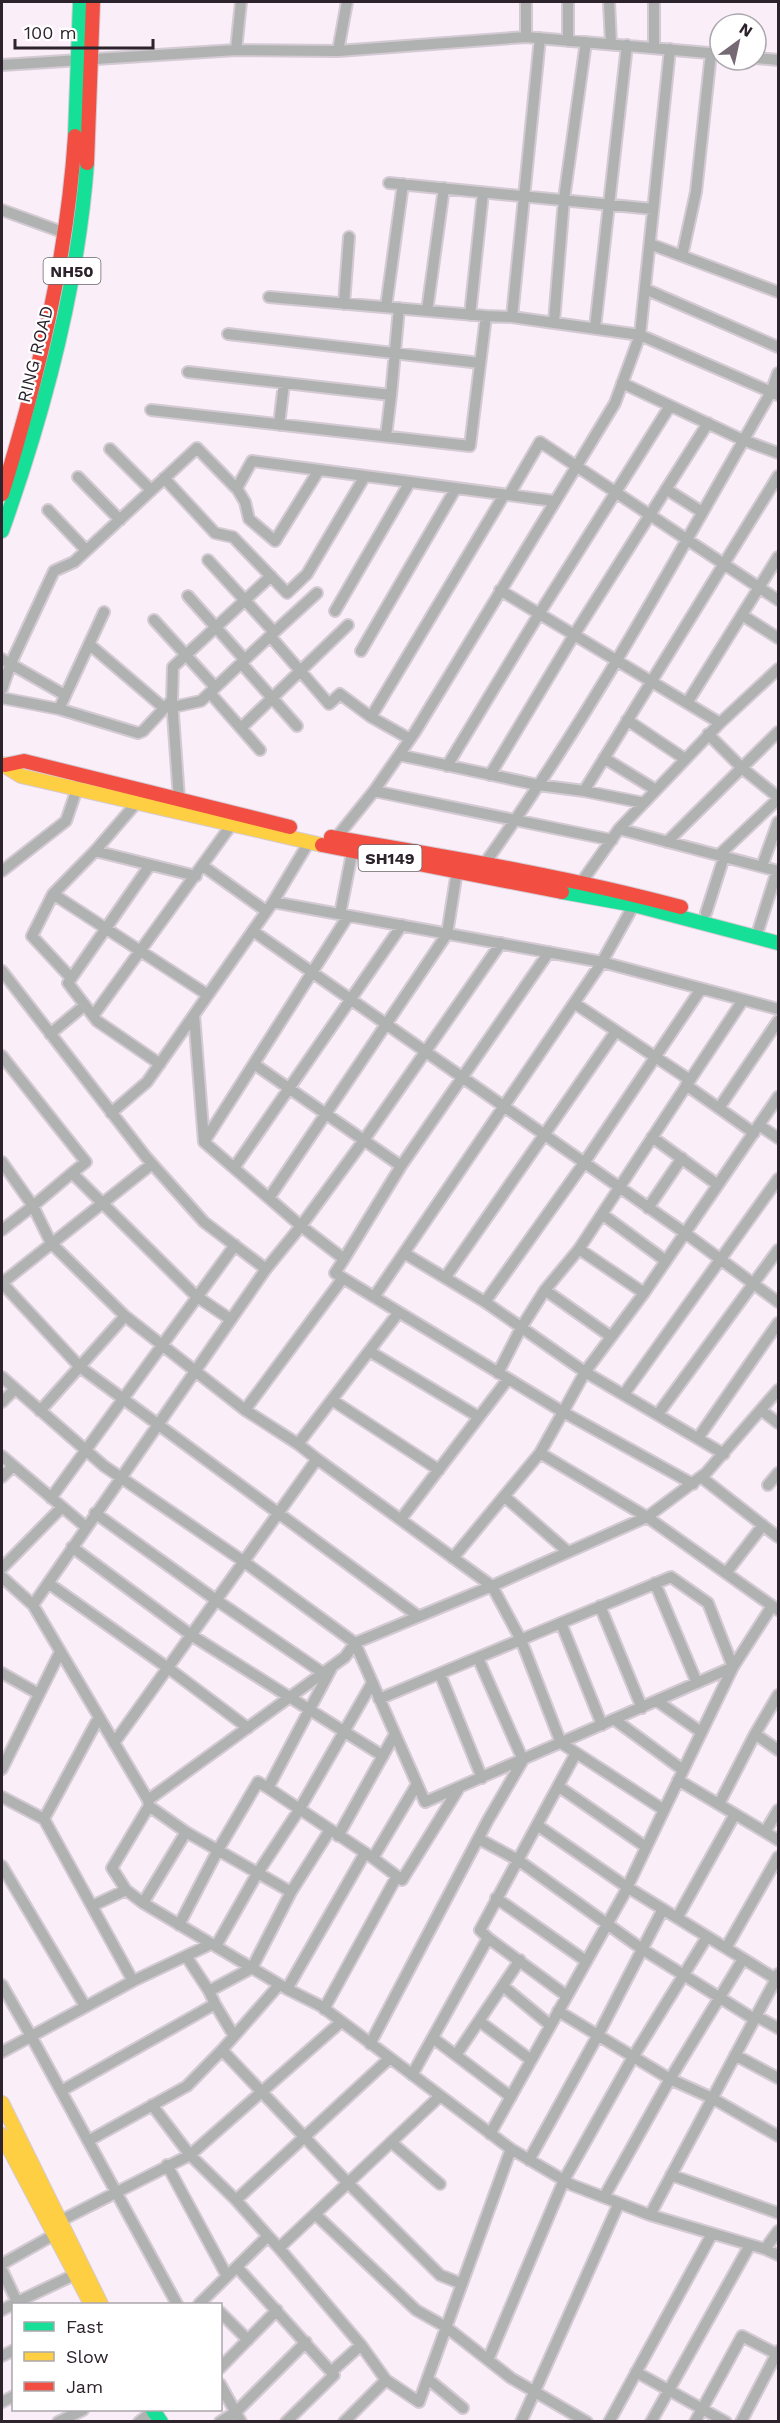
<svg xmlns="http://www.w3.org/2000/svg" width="780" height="2423" viewBox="0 0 780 2423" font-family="'Work Sans',sans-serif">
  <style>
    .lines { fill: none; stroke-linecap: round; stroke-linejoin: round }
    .street-casing { stroke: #d4cad3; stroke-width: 14 }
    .fast-casing { stroke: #d4cad3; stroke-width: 16 }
    .slow-casing { stroke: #d4cad3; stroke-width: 16 }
    .jam-casing { stroke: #d4cad3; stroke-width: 16 }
    .street { stroke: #afb2b0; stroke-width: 10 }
    .fast { stroke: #16e098; stroke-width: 14 }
    .slow { stroke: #ffcf43; stroke-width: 14 }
    .jam { stroke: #f24e42; stroke-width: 14 }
    .labels { text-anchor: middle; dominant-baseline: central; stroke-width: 4.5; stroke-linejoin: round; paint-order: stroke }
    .shield { fill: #fff; stroke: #6c656b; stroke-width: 1.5 }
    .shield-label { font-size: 16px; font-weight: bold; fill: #2d232c }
    .street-label { font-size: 18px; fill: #2d232c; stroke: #fff }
  </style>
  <rect width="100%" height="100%" fill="#faeef9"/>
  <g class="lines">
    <g class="street-casing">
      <path id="street" d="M526,2v35
        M568,2v39
        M609,2l2,42
        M654,47v-45
        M236,50l5,-48
        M338,51l9,-49
        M756,58l22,2
        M2,65l234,-15 102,1 188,-14 194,17
        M389,183l264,26
        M2,210l63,23
        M650,244l128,48
        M682,256l14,-64 15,-139
        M645,289l133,58
        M269,297l217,19 26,1 28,-279
        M344,304l5,-67
        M386,307l17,-123
        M427,311l17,-123
        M470,315l13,-122
        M512,317l128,18 138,60
        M554,322l10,-123 22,-157
        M595,328l32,-283
        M228,334l252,29
        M188,372l203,23 -5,41
        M622,383l121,57 35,13
        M391,395l8,-87
        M151,410l319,36 16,-130
        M279,425l5,-42
        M110,449l41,41
        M78,477l42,43
        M164,478l51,55 18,4 54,56 20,-19 58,-98
        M236,487l9,15 4,17 26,22 44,-71
        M666,489l36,23
        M509,495l31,-53 238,158
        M48,510l38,40
        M208,560l66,72
        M500,590l220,133
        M317,593l-47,43 59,68 11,-10 31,23 39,22
        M188,596l57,64
        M335,611l75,-129
        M742,615l36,23
        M154,620l61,67
        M89,644l75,64
        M361,651l95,-163
        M2,659l63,36
        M241,663l56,63
        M2,689l9,-26 43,-92 20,-9 123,-114 38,39 3,-1 14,-25 302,40
        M210,693l50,57
        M2,698l57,11 79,24 5,-2 29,-31
        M687,703l91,-146
        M173,707l28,-6 69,-65
        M59,709l45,-97
        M371,717l133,-222
        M627,720l58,39
        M241,728l107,-103
        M708,734l34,34 36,29
        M399,755l139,30 46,6 194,-315
        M604,758l52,32
        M447,766l92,-152 131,-208
        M490,775l84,-140 134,-212
        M374,791l238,49
        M584,791l60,12
        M179,799l-7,-99 1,-33 98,-91
        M139,800l-44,51 -42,43 155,101
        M619,829l159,42
        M336,838l38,-47 41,-59 200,-329 25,-68 30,-286
        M667,842l111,-110
        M95,851l101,25
        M719,855l59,-56
        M485,863c107,-149 195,-312 286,-471l7,-19
        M150,865l-82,118 29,38 63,43
        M203,866l63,45
        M762,866l16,-44
        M2,871l64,-50 13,-38
        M581,883l38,-54 101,-106 58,-54
        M53,894l-21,42 39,42
        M636,901l-34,61 -228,335 189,115 22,-40 59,-79 134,-196
        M273,902l329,60 176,47
        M706,913l18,-56
        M340,914l13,-66
        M759,928l18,-57
        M253,931l432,302 93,69
        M2,971l144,186 58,65 62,47 35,-43 43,33 -9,14 39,24
        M574,1003l116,77 53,-80
        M194,1015l10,127 97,84 63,-86 137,-197
        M93,1016l139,-192
        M50,1034l35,-29
        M2,1056l84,106 -14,11 124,123 34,23
        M254,1064l147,102 -57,93
        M686,1085l68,48
        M719,1108l59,-87
        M111,1113l36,-31 126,-180 36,-60
        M759,1125l19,13
        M652,1137l66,48
        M204,1142l144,-226
        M2,1162l31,44 39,-33
        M401,1166l148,-214
        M234,1168l168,-243
        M269,1198l178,-264 11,-69
        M648,1208l34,-50
        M602,1214l64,47
        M2,1230l31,-24 18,37 74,73 120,94 98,-132
        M579,1249l65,44
        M404,1253l81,49 99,-139 117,-174
        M266,1269l-233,336 115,195 1,6 37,26 105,60 -39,76 35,21 34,17 190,143 -92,253 -33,-22 -42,42
        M445,1278l171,-247
        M2,1283l78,84 338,249
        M2,1283l150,-119
        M545,1290l65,46
        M485,1302l100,70 139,82
        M369,1351l110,66
        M498,1373l23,-45 24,-38 34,-41 111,-169
        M2,1377l102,89 139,95 112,82 137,-57 155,-69 59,-44 72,-83
        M624,1394l154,-215
        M332,1400l107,70
        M2,1402l13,-13
        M245,1410l53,34
        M761,1410l17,13
        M40,1411l85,-95
        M658,1414l120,-164
        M698,1438l80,-115
        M540,1453l107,64 131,93
        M2,1456l84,71
        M317,1459l175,127 29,54 40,103 103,67 69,-143 -25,-64 -37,-26c-98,41 -195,81 -292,122
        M2,1477l11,-11
        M701,1477l77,60
        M768,1485l10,-12
        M504,1496l63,55
        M51,1498l184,-253
        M95,1513l121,87 107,73
        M401,1519l107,-140
        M72,1547l119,88 192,121
        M453,1558l87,-105 23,-41 130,72
        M2,1568l60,-61
        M726,1573l37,-48
        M2,1577l31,28
        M48,1583l120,85 80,60
        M655,1583l42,100
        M600,1606l42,102
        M561,1623l41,102
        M331,1669l-63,119 105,70 44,-74
        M2,1673l37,21
        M440,1674l42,104
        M778,1695l-23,39 23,16
        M657,1701l44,31
        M615,1720l68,50
        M114,1743l203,-284 -19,-15 101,-132
        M2,1769l58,-117
        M678,1780l87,52
        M558,1786l88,61
        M2,1797l42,22 89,162 -131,71
        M148,1800l197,-143 10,-14 70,159 308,-135 39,-61
        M719,1804l36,-70
        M778,1810l-13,22 13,8
        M44,1819l55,-102
        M537,1825l90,62 149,92 2,-5
        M338,1836l57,-102
        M479,1839l39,21 124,89 112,70
        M373,1858l29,22 57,-92
        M2,1866l83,140
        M126,1890l-14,-22 37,-62
        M291,1892l39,-62
        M496,1898l90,63
        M143,1903l43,-71
        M92,1906l34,-16 17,13 109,65
        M677,1918l58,-104
        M179,1925l39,-75 40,-68 10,6
        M488,1938l79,58
        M216,1946l41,-72 42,-64 73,-127
        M726,1948l52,-91
        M186,1956l23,35
        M133,1981l78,-37
        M2,1985l29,51 146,268
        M279,1985l-57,65 126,133 92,92 22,9
        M503,1986l47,39
        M287,1989l78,-136
        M215,2004l19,32
        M324,2009l73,-133
        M558,2011l112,68 42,19 66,38
        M756,2016l22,12
        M479,2021l52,39
        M433,2038l78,59
        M370,2044l118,-224 35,-60 -45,-102
        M456,2055l64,-95
        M735,2055l43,23
        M412,2075l76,-137 -8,-8 96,-177
        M61,2091l154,-87 -6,-13 43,-23
        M152,2105l38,50 46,45 32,36
        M490,2134l134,-240 40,-84
        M88,2141l99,-55 35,-36
        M391,2142l49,42
        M511,2149l61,36 78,30 126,-236 2,1
        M529,2160l69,-125 65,-126
        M167,2165l60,111
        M671,2175l107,38
        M604,2197l66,-118 73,-120
        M236,2200l154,-142
        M315,2214l101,96 30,17 65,51 76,44
        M650,2215l115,34 13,-18
        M60,2221l130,-66 151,-133
        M279,2248l82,97 25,35
        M765,2249l13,6
        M2,2264l57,-32
        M237,2267l97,108 -48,47
        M2,2270l15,32 57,-27
        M199,2304l69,-68 11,12 161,-152
        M2,2310l15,-8
        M220,2312l28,28
        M2,2356l12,-6
        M488,2360l76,-180 69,-123 74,-120
        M220,2368l57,-58
        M331,2372l30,-27
        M636,2372l90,50
        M428,2379l35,29
        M220,2384l21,38
        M2,2402l12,-6
        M58,2422l25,-12
        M139,2422l9,-7
        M220,2422l16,-10 70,-70
        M521,2422l98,-219
        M609,2422l103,-188
        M651,2422l99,-177
        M695,2422l47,-86 35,18
        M741,2422l37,-71"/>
    </g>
    <g class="fast-casing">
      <path id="fast" d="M75,136l5,-134
        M2,531c41,-115 76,-246 85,-368
        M562,892l72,13 144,38
        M153,2410l8,12"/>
    </g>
    <g class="slow-casing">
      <path id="slow" d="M2,764l19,12 301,69
        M2,2103l99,201
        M2,2135l89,169"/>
    </g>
    <g class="jam-casing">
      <path id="jam" d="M87,163l6,-161
        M2,494c36,-117 65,-235 73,-358
        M5,765l19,-4 266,66
        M331,837c117,20 235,39 350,70
        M322,845l240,47"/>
    </g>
    <use href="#street" class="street"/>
    <use href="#fast" class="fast"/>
    <use href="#slow" class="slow"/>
    <use href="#jam" class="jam"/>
  </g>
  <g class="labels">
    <g class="shield">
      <rect x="43.5" y="258" width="57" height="26" rx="4.5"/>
      <rect x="358.5" y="845" width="63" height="26" rx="4.5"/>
    </g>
    <g class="shield-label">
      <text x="72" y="271">NH50</text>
      <text x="390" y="858">SH149</text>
    </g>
    <g class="street-label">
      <text transform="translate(35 354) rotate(-76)">RING ROAD</text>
    </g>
  </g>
  <rect width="780" height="2423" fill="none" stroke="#2d232c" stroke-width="6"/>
  <rect x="12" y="2303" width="210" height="108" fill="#ffffff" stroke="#aba7ab" stroke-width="1.5"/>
  <rect x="24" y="2322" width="30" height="9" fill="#16e098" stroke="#aba7ab" stroke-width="1.5"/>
  <text x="66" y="2333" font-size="18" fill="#2d232c">Fast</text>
  <rect x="24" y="2352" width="30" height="9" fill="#ffcf43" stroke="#aba7ab" stroke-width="1.5"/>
  <text x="66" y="2363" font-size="18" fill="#2d232c">Slow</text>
  <rect x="24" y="2382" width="30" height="9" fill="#f24e42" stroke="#aba7ab" stroke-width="1.5"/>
  <text x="66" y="2393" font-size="18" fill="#2d232c">Jam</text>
  <g transform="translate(738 42) rotate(33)"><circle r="28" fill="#ffffff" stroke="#aba7ab" stroke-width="1.5"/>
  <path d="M0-4.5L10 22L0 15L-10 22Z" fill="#756a74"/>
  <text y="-9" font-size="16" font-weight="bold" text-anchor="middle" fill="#2d232c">N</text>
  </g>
  <path d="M15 39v9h138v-9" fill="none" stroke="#2d232c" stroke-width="3"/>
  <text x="24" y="39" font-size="18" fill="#2d232c" stroke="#ffffff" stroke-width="4.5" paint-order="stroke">100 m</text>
</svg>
